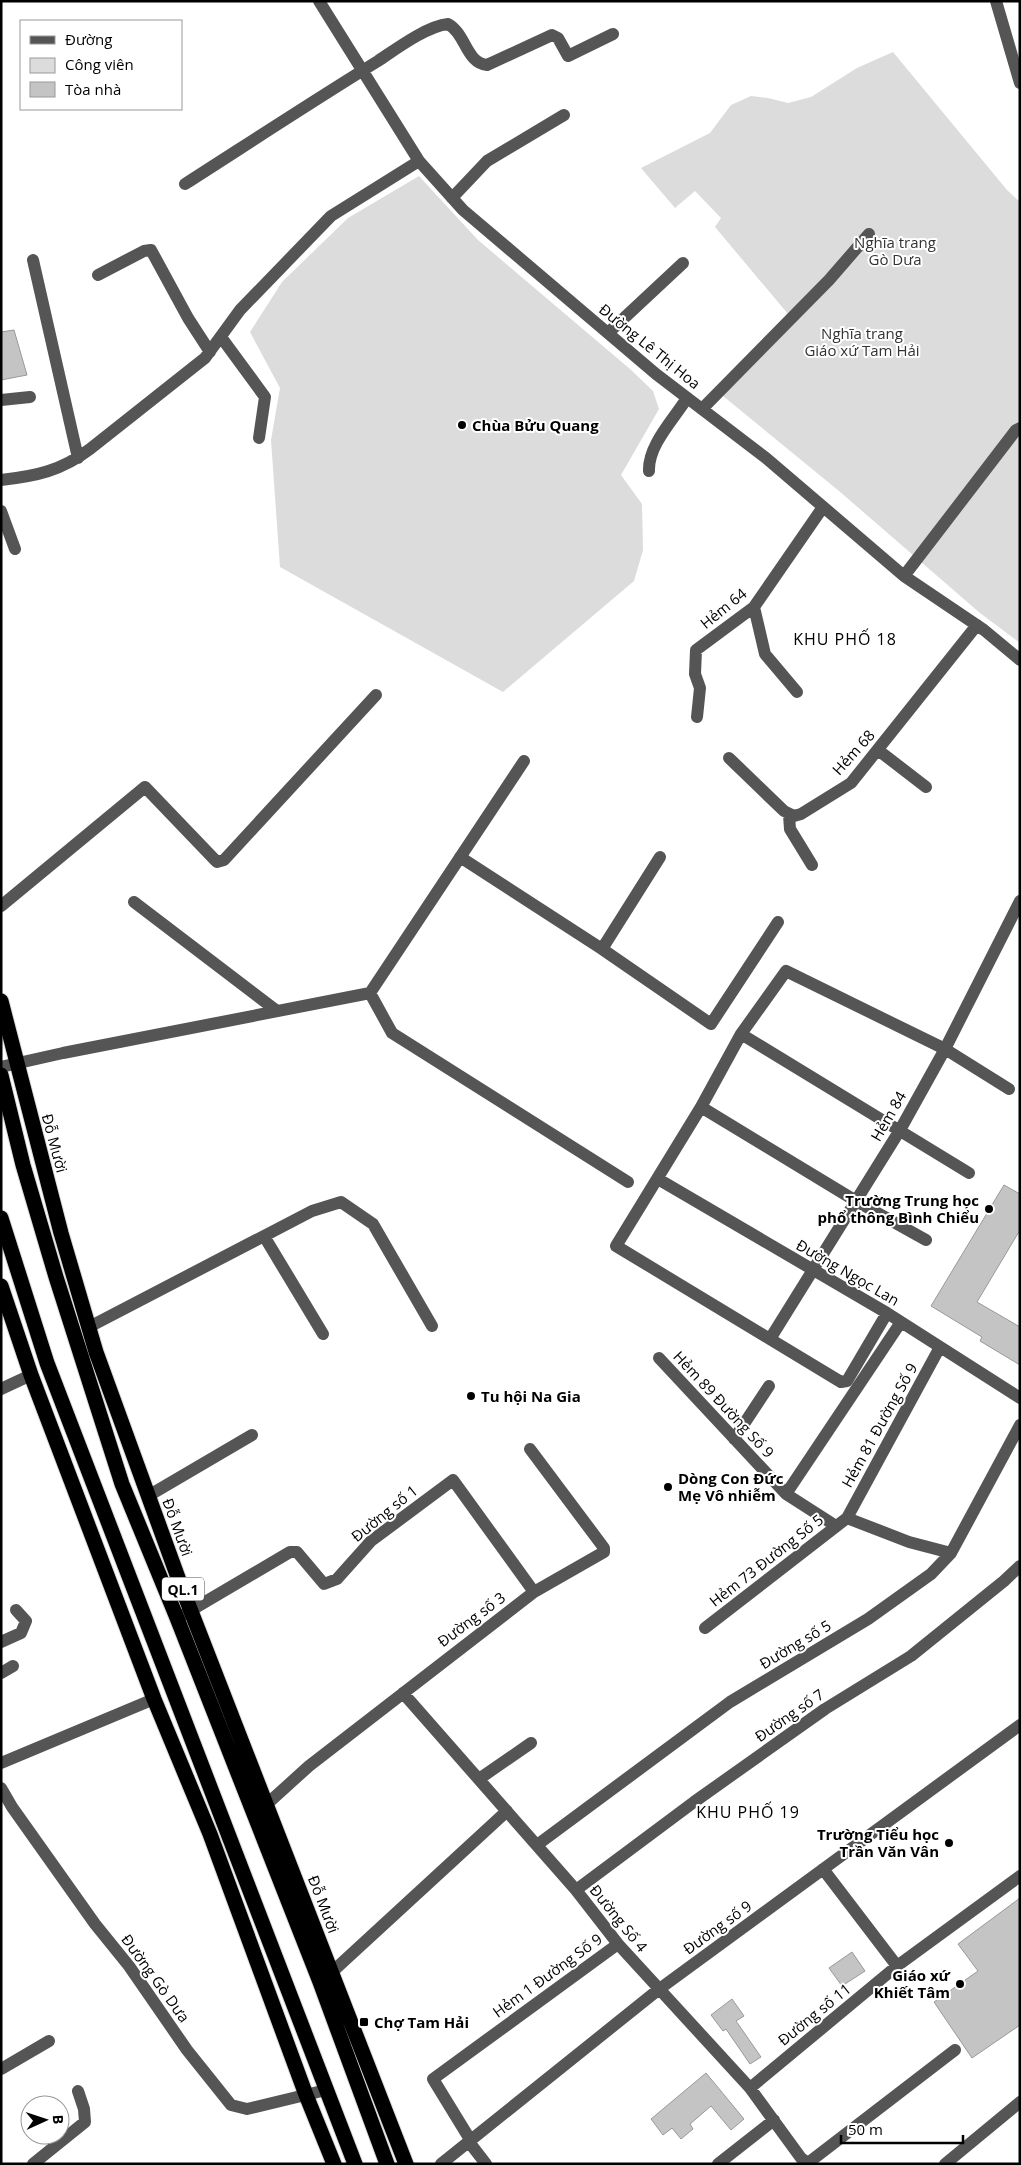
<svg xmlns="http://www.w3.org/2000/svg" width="1021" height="2165" viewBox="0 0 1021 2165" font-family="'Open Sans',sans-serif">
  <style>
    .green { fill: #dcdcdc }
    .building { fill: #c4c4c4; stroke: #999 }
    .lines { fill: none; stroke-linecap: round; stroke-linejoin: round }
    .highway-casing { stroke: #dbdbdb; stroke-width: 17 }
    .minor { stroke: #555; stroke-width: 12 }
    .highway { stroke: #000; stroke-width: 15 }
    .poi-dot { fill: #000; stroke: #fff; stroke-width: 2 }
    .labels { text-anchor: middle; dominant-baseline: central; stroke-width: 4; stroke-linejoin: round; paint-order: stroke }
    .shield { fill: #fff; stroke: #4c4c4c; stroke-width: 1 }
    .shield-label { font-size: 14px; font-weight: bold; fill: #000 }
    .park-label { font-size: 15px; fill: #333; stroke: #fff }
    .street-label { font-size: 15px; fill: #000; stroke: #fff }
    .poi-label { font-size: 15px; font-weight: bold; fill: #000; stroke: #fff; text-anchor: start }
    .neighbourhood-label { font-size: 16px; letter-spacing: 1px; fill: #000; stroke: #fff }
  </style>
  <rect width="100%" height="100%" fill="#fff"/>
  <path class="green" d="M893,52l114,138 13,12v441l-40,-30 -141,-122 -116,-95 65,-82 -73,-87 6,-9 -26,-27 -20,17 -34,-40 69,-35 21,-28 20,-9 17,2 20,5 23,-6 46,-29z
    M419,176l59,64 152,129 23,22 6,18 -38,66 21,29 1,46 -9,31 -131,111 -223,-125 -9,-127 9,-52 -30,-56 32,-50 66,-64z"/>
  <path class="building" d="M14,330l13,45 -26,5v-48z
    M1004,1185l16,9v36l-43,72 43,25v38l-40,-24 2,-4 -51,-31z
    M1020,1898v127l-48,33 -38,-56 44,-31 -20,-27z
    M852,1952l13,19 -23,15 -13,-18z
    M732,1999l12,17 -8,5 25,36 -11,7 -24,-35 -3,2 -12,-16z
    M706,2073l38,46 -13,11 -20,-24 -21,18 3,5 -12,10 -9,-11 -9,7 -12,-16z"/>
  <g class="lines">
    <g class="highway-casing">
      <path id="highway" d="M1,1001l60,232 35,119 84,231 226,581
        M1,1075l22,90 33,112 66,207 55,134 143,364 67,182
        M1,1218l46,145 308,801
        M1,1286l30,89 123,324 56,135 96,261 28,69"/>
    </g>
    <path class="minor" d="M319,1l100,160 44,49 193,164 110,84 138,118 80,54 36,30
      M996,1l24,82
      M185,184c64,-41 128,-83 193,-123 18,-12 49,-35 70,-37 18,10 18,39 39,41l65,-30 6,3 10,18 45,-22
      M452,198l35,-37 77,-46
      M33,260l45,198
      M98,275l46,-24 7,-1 37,68 22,34
      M608,333l75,-70
      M221,337l44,60 -6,41
      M1,400l29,-3
      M702,409l127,-129 40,-46
      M649,471c-1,-26 25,-52 38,-73
      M1,480c35,-4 60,-9 89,-31l115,-91 35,-48 91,-94 88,-55
      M1,511l14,38
      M904,576l112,-146 4,-2
      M754,607l11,47 32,38
      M697,717l3,-29 -5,-14 1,-24 58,-43 69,-100
      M878,750l48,37
      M729,758l55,53 10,5 7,-2 50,-31 126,-158
      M789,815l1,14 22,36
      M460,857l142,92 109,75 67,-102
      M134,902l143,109
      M1,906l144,-119 70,73 2,2 7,-2 152,-165
      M602,949l58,-92
      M370,993l22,40 236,149
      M741,1034l228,139
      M1,1067l62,-14 307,-60 154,-232
      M701,1107l155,94 70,39
      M658,1179l229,134 133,85
      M264,1236l59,98
      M887,1313l-40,68 -6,1 -225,-136 85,-139 40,-73 45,-63 159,78 64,40
      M89,1327l223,-116 29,-9 32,22 59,102
      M770,1339l130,-209 45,-81 75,-148
      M659,1358l127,136 50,32
      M1,1389l30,-14
      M734,1439l35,-53
      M786,1494l115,-172
      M148,1496l104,-61
      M847,1518l62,24 42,11
      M183,1615l107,-63h7l27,32 13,-5 34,-38 82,-61 81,112
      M705,1628l142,-110 93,-171
      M1,1642l20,-9 5,-12 -10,-11
      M1,1673l12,-7
      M403,1693l173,197 42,54 132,144 51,70 8,6
      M1,1763l153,-64
      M479,1779l52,-36
      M1,1788l11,19 83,117 34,42 58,84 44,55 16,4 79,-19
      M267,1804l42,-38 225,-174 70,-40v-4l-74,-99
      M537,1845l193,-143 138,-83 63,-45 20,-21 69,-128
      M823,1869l74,97
      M576,1890l118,-88 131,-93 86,-53 93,-75 16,-15
      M332,1972l175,-161
      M1,2069l48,-28
      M750,2088l147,-122 123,-90
      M471,2141l-38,-62 185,-135
      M469,2142l17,22
      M808,2163l147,-113
      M33,2164l52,-42 -1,-13 -6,-18
      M441,2164l217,-174 362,-265
      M718,2164l56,-44
      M945,2164l75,-62"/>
    <use href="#highway" class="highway"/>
  </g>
  <g class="poi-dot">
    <circle cx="462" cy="425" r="5"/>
    <circle cx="989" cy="1209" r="5"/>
    <circle cx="471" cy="1396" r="5"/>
    <circle cx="668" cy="1487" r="5"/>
    <circle cx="949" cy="1843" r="5"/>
    <circle cx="960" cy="1984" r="5"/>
    <rect x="359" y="2017" width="10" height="10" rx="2.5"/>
  </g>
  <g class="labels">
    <rect class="shield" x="162" y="1577.5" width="42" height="23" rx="4"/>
    <g class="shield-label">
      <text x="183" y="1589">QL.1</text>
    </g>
    <g class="park-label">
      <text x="895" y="242">Nghĩa trang<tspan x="895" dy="17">Gò Dưa</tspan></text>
      <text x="862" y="333">Nghĩa trang<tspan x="862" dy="17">Giáo xứ Tam Hải</tspan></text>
    </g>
    <g class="street-label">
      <text transform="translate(650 346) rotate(39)">Đường Lê Thị Hoa</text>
      <text transform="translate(723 608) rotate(-39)">Hẻm 64</text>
      <text transform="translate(853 752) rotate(-48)">Hẻm 68</text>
      <text transform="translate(888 1116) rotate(-60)">Hẻm 84</text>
      <text transform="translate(55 1143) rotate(75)">Đỗ Mười</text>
      <text transform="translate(848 1272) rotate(30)">Đường Ngọc Lan</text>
      <text transform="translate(724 1404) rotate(47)">Hẻm 89 Đường Số 9</text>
      <text transform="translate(879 1425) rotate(-61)">Hẻm 81 Đường Số 9</text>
      <text transform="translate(384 1513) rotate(-39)">Đường số 1</text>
      <text transform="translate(178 1527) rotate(70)">Đỗ Mười</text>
      <text transform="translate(766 1560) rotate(-38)">Hẻm 73 Đường Số 5</text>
      <text transform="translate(471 1619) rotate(-37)">Đường số 3</text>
      <text transform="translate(795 1644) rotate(-31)">Đường số 5</text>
      <text transform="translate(789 1715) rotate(-35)">Đường số 7</text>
      <text transform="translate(324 1904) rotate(69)">Đỗ Mười</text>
      <text transform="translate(619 1918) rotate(51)">Đường Số 4</text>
      <text transform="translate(717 1927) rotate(-36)">Đường số 9</text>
      <text transform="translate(547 1975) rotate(-36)">Hẻm 1 Đường Số 9</text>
      <text transform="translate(156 1978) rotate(54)">Đường Gò Dưa</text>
      <text transform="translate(814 2014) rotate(-39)">Đường số 11</text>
    </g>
    <g class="poi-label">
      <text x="472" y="425">Chùa Bửu Quang</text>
      <text x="979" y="1200" text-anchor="end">Trường Trung học<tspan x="979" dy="17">phổ thông Bình Chiểu</tspan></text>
      <text x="481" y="1396">Tu hội Na Gia</text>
      <text x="678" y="1478">Dòng Con Đức<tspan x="678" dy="17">Mẹ Vô nhiễm</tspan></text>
      <text x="939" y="1834" text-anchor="end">Trường Tiểu học<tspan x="939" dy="17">Trần Văn Vân</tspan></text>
      <text x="950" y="1975" text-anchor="end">Giáo xứ<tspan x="950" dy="17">Khiết Tâm</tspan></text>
      <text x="374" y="2022">Chợ Tam Hải</text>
    </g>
    <g class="neighbourhood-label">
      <text x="845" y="639">KHU PHỐ 18</text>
      <text x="748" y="1812">KHU PHỐ 19</text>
    </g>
  </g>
  <rect width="1021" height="2165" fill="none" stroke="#000000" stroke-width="5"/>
  <rect x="20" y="20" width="162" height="90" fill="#ffffff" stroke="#999999"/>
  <rect x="30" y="36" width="25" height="8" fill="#555555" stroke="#999999"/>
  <text x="65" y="45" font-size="15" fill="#000000">Đường</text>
  <rect x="30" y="58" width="25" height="15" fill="#dcdcdc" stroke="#999999"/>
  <text x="65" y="70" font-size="15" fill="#000000">Công viên</text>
  <rect x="30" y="82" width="25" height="15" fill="#c4c4c4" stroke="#999999"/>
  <text x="65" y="95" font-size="15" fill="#000000">Tòa nhà</text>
  <g transform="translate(45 2120) rotate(87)"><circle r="24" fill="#ffffff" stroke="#999999"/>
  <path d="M0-4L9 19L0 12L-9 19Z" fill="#000000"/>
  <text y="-8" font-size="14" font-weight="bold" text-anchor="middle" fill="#000000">B</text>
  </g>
  <path d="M841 2135v8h122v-8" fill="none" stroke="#000000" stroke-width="2.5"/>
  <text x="848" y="2135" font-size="15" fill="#000000" stroke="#ffffff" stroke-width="4" paint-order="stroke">50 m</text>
</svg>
